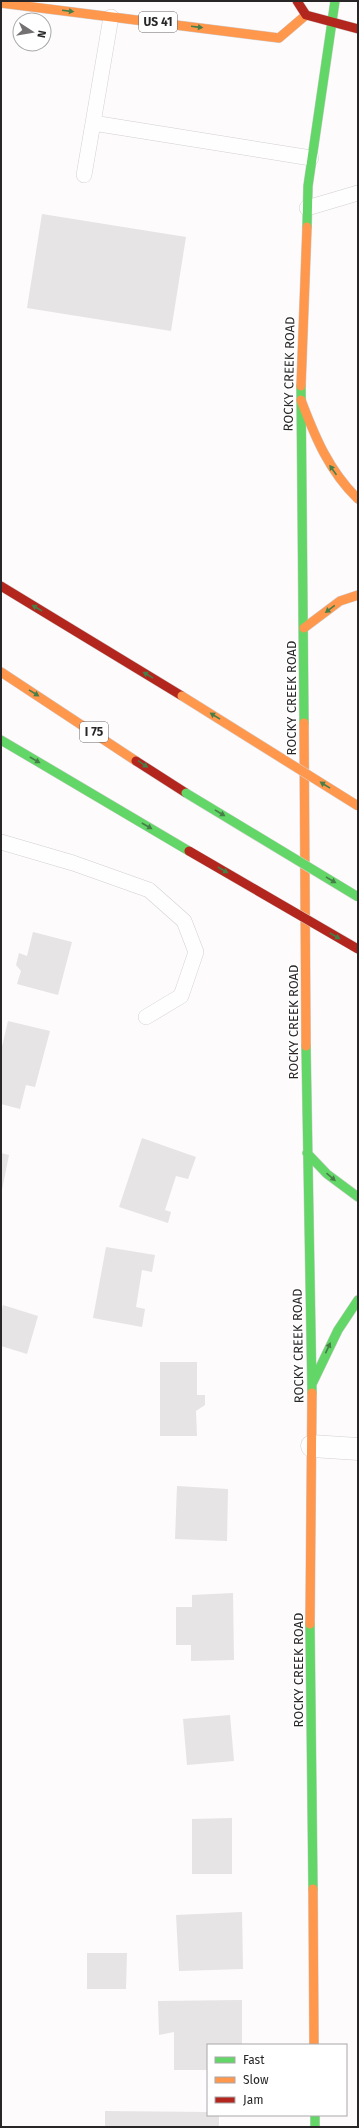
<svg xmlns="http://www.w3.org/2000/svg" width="359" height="2128" viewBox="0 0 359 2128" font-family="'Fira Sans',sans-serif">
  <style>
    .building { fill: #e6e4e5 }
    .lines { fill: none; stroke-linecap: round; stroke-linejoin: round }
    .lane-casing { stroke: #d2d0d1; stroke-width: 16 }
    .street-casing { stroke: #d2d0d1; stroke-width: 23 }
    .fast-casing { stroke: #d2d0d1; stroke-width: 10 }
    .slow-casing { stroke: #d2d0d1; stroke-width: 10 }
    .jam-casing { stroke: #d2d0d1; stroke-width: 10 }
    .lane { stroke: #fffeff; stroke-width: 15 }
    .street { stroke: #fffeff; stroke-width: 22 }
    .fast { stroke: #63d668; stroke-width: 9 }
    .slow { stroke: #ff974d; stroke-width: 9 }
    .jam { stroke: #b3261e; stroke-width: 9 }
    .fast-bridge-casing { stroke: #d7d6d7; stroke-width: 10; stroke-linecap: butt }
    .slow-bridge-casing { stroke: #d7d6d7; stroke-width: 10; stroke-linecap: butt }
    .jam-bridge-casing { stroke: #d7d6d7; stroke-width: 10; stroke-linecap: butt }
    .fast-bridge { stroke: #63d668; stroke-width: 9 }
    .slow-bridge { stroke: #ff974d; stroke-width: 9 }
    .jam-bridge { stroke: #b3261e; stroke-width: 9 }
    .oneway { fill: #467e48 }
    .labels { text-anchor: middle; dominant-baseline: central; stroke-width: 3; stroke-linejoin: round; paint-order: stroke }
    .shield { fill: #fff; stroke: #686768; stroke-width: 1 }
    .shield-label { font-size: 12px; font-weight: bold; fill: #282627 }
    .street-label { font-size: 13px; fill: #282627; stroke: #fff }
  </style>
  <rect width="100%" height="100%" fill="#fdfbfc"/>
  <path class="building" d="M42,214l144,23 -15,94 -144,-23z
    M33,932l39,10 -14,53 -41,-11 4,-13 -5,-6 3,-12 8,3z
    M8,1021l42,10 -15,56 -9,-2 -6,24 -19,-5v-53z
    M142,1138l54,19 -8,22 -12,-3 -11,34 6,2 -3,11 -49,-16z
    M1,1153l8,2 -7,35h-1z
    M106,1247l49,8 -3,17 -10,-2 -6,37 9,2 -3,18 -49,-9z
    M3,1305l35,11 -11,38 -26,-8v-33z
    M160,1362h37v33h8v10l-9,6 1,25h-37z
    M177,1486l51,3 -1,52 -52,-2z
    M233,1593l1,67 -43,1v-16h-15v-38h16v-12z
    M230,1715l4,46 -47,4 -4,-46z
    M232,1818v56h-40v-55z
    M242,1912l1,57 -64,2 -3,-56z
    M87,1953h40l-1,36h-39z
    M242,2000v45h-34v25h-34v-38l-15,3 -1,-34z
    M105,2111l103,1v3h11v12h-114z"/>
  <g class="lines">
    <g class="lane-casing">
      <path id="lane" d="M111,17l-18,106 218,35
        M84,175l9,-52
        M307,208l51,-15
        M1,842l72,21 76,27 35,31 12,31 -15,44 -35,21"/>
    </g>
    <g class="street-casing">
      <path id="street" d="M312,1446l46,3"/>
    </g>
    <g class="fast-casing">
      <path id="fast" d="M307,227l1,-41 27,-185
        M301,386l3,337
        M1,740l188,111
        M306,1046l6,347
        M307,1153l20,21 31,23
        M312,1384l26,-54 20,-30
        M310,1624l3,265
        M315,2115v12"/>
    </g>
    <g class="slow-casing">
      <path id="slow" d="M1,3l278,35 27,-23
        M301,386l6,-159
        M301,400c14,37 28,71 57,99
        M304,628l36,-27 18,-6
        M1,672l135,89
        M304,723l2,323
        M310,1624l2,-231
        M313,1889l1,156"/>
    </g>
    <g class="jam-casing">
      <path id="jam" d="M297,1l9,14 52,14
        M1,586l181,110
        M136,761l50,32"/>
    </g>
    <use href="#lane" class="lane"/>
    <use href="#street" class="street"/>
    <use href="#fast" class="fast"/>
    <use href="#slow" class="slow"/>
    <use href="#jam" class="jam"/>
    <g class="fast-bridge-casing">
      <path id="fast-bridge" d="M186,793l172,104"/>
    </g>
    <g class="slow-bridge-casing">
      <path id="slow-bridge" d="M182,696l176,110"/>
    </g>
    <g class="jam-bridge-casing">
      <path id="jam-bridge" d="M189,851l169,98"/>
    </g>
    <use href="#fast-bridge" class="fast-bridge"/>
    <use href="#slow-bridge" class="slow-bridge"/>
    <use href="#jam-bridge" class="jam-bridge"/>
  </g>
  <defs><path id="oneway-solid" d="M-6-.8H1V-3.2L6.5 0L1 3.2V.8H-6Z"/></defs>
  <g class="oneway">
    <use href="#oneway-solid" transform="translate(68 11) rotate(7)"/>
    <use href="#oneway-solid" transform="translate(197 27) rotate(7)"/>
    <use href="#oneway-solid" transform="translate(333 470) rotate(-125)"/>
    <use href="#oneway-solid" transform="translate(37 608) rotate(-149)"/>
    <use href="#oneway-solid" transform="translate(330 609) rotate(143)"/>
    <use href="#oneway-solid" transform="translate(148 675) rotate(-149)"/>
    <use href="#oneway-solid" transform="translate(34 693) rotate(32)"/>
    <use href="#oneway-solid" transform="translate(215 716) rotate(-148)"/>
    <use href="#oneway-solid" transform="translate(35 760) rotate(30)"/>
    <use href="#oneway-solid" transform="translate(143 764) rotate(34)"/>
    <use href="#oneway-solid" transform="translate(325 785) rotate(-148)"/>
    <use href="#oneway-solid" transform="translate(220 813) rotate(31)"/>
    <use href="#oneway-solid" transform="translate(147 826) rotate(30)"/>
    <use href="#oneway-solid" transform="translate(223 870) rotate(30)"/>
    <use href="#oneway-solid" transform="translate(331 880) rotate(31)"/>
    <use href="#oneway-solid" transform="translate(335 936) rotate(30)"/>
    <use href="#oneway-solid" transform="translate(331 1177) rotate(41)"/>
    <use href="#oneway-solid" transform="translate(328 1348) rotate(-65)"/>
  </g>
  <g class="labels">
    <g class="shield">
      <rect x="139" y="12" width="38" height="20" rx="3"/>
      <rect x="80" y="722" width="28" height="20" rx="3"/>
    </g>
    <g class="shield-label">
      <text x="158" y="22">US 41</text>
      <text x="94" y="732">I 75</text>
    </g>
    <g class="street-label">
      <text transform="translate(289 374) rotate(-89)">ROCKY CREEK ROAD</text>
      <text transform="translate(291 698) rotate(-90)">ROCKY CREEK ROAD</text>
      <text transform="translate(293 1022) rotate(-90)">ROCKY CREEK ROAD</text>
      <text transform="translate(298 1346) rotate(-91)">ROCKY CREEK ROAD</text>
      <text transform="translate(298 1670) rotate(-90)">ROCKY CREEK ROAD</text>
    </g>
  </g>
  <rect width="359" height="2128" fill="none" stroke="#282627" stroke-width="4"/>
  <rect x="207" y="2044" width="140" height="72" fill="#ffffff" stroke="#a9a8a9"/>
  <rect x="215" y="2057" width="20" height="6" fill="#63d668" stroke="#a9a8a9"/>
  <text x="243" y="2064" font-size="12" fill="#282627">Fast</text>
  <rect x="215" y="2077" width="20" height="6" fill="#ff974d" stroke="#a9a8a9"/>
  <text x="243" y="2084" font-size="12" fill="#282627">Slow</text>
  <rect x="215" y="2097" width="20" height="6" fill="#b3261e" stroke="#a9a8a9"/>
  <text x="243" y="2104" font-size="12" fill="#282627">Jam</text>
  <g transform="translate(32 32) rotate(102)"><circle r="19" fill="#ffffff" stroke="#a9a8a9"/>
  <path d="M0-3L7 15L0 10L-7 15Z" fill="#737172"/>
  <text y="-6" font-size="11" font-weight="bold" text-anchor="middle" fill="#282627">N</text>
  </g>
</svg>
